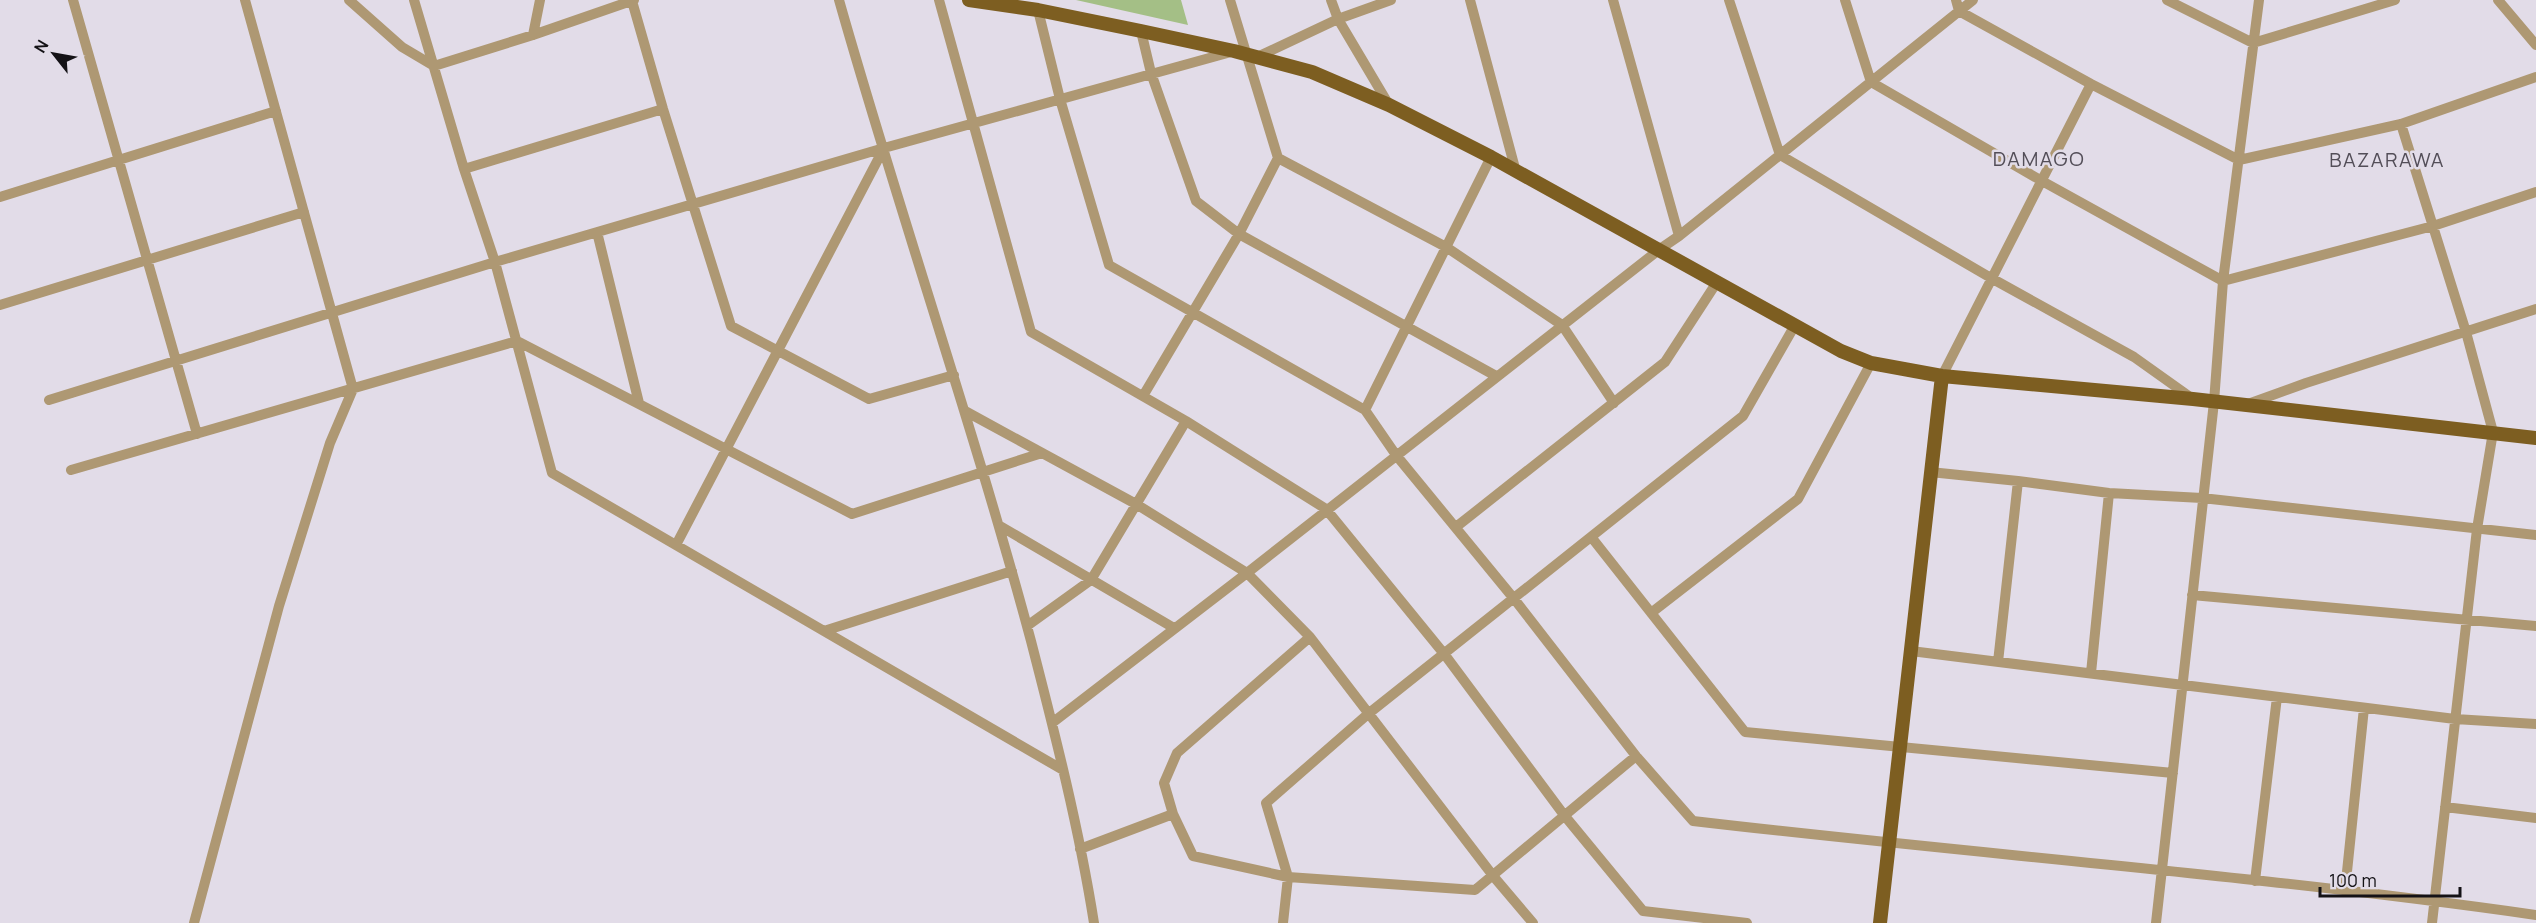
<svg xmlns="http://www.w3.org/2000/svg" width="2536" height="923" viewBox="0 0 2536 923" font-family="Manrope,sans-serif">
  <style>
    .green { fill: #a4bf86 }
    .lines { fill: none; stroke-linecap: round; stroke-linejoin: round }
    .minor { stroke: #ae9873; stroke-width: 10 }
    .major { stroke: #7d5e21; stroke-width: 14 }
    .labels { text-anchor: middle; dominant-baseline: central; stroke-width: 5; stroke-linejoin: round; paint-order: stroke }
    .quarter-label { font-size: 20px; letter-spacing: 1.5px; fill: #534e58; stroke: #e2dce8 }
  </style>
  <rect width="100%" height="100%" fill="#e2dce8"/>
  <path class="green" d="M1076,0h105l7,25z"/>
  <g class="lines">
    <path class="minor" d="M73,0l124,434
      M349,0l53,47 32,19 99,-31 101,-35
      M414,0l50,169 31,93 57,211 511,297
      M839,0c61,215 134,425 192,641 24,93 48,187 63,282
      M939,0l92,332 155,89 140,88 119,146 119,160 79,96 104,12
      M1230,0l48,158 168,89 116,78 52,78
      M1331,0l7,19 51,86
      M1470,0l46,172
      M1613,0l66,236
      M1729,0l51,155 211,123 143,79 59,42
      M1845,0l26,82 171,99 181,100 210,-55 103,-34
      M1956,0l3,11 132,73 148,76 162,-36 135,-47
      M2167,0l86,43 142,-43
      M2498,0l38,45
      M632,1l31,108 68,217 138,73 85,-24
      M1038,10l22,89 49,166 256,145 31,45 119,145 121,156 57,65c281,33 563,54 843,94
      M1141,31l10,42 45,128 43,33 257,142
      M533,35l7,-35
      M1257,57l81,-38 53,-19
      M2401,124l65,208 27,100 -16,97 -45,394
      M464,169l199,-60
      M0,197l276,-86
      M597,232l42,171
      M0,305l304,-93
      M1942,376l149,-292
      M1143,396l96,-162 39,-76
      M49,400l446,-138 389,-114 347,-96
      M2248,404l58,-21 230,-74
      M1365,410l126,-253
      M965,411l171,93 111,69 63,64 184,240 39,46
      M71,470l446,-129 335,173 190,-61
      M1930,472l88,9 91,12 93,5 334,37
      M1000,526l174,102
      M1456,527l209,-165 52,-80
      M1592,538l153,194 428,41
      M676,545l208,-397
      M2192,595l344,31
      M1651,613l147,-114 73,-136
      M1027,626l64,-46 95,-159
      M824,631l188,-60
      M1310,637l-133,116 -13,30 9,31 20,42 95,21 187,13 161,-134
      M1911,651l544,68 81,5
      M1998,662l20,-181
      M2091,673l18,-180
      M1052,723l195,-150 413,-324 19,-13 294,-236
      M2445,807l91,11
      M1080,849l93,-35
      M2255,881l22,-184
      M2345,891l19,-183
      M194,923l85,-317 51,-163 23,-54 -108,-389
      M1283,923l5,-46 -22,-74 102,-89 375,-298 52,-91
      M2156,923l58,-521 9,-121 36,-281"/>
    <path class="major" d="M969,0l69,10 103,21 93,20 78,21 77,33 102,52 350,194 30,12 71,13 251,23 343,39
      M1880,923l62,-547"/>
  </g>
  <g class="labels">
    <g class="quarter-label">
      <text x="2039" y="158">DAMAGO</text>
      <text x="2387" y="159">BAZARAWA</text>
    </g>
  </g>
  <g transform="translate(54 54) rotate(301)" stroke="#e2dce8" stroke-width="4.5" paint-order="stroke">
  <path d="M0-4.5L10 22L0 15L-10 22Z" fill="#141216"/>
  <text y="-9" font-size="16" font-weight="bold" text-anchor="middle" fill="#141216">N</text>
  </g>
  <path d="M2320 887v9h140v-9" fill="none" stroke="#141216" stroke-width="3"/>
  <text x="2329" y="887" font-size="18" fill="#141216" stroke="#e2dce8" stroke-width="4.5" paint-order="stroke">100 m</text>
</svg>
